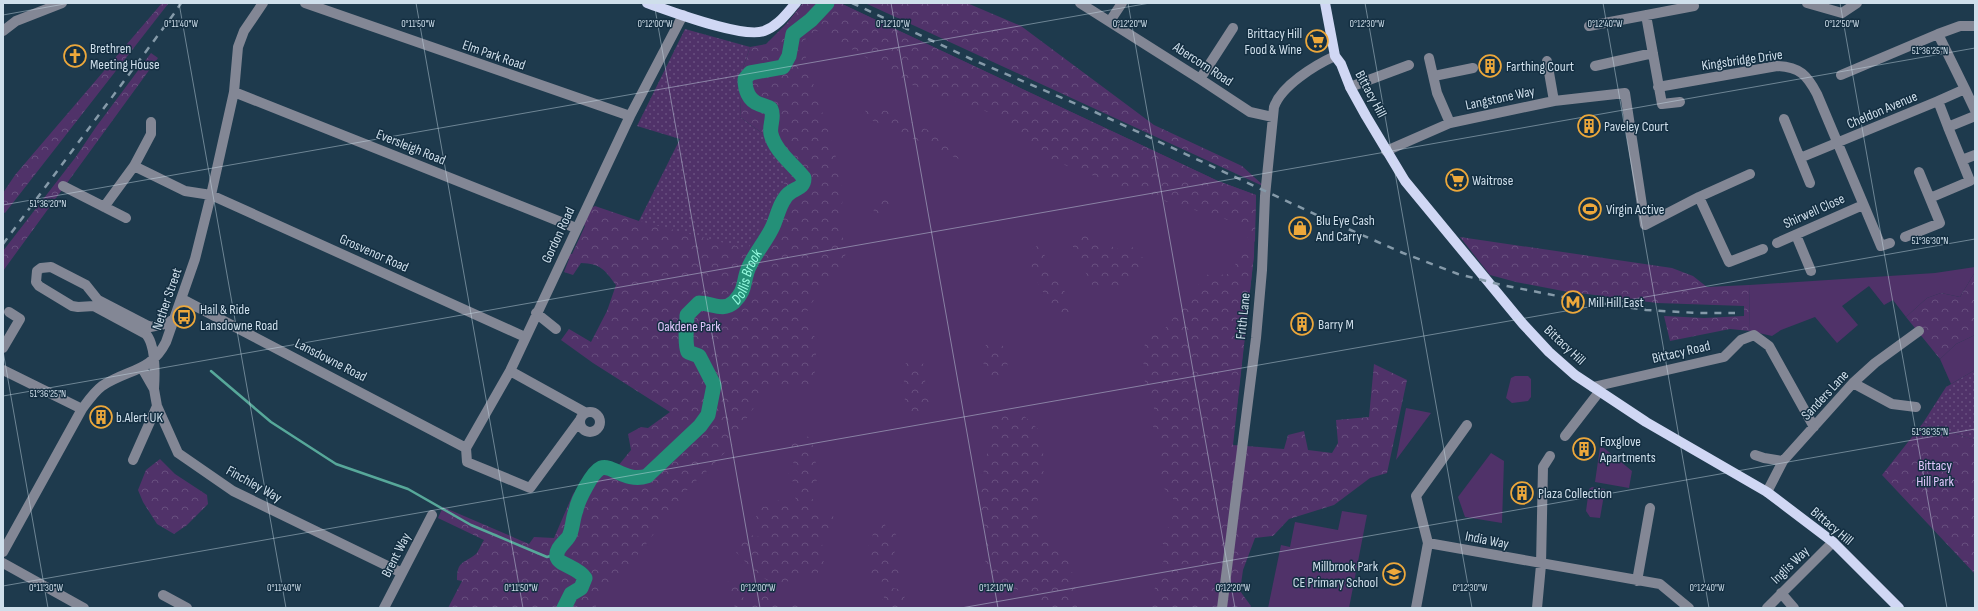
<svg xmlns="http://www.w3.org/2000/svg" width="1978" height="611" viewBox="0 0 1978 611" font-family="'Sofia Sans Condensed',sans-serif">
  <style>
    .grass { fill: #503269 }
    .forest { fill: url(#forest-crowns) }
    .garden { fill: url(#garden-dots) }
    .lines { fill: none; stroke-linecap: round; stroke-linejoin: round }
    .stream { stroke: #57a89a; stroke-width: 2.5 }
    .river { stroke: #249078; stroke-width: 15 }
    .minor { stroke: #838795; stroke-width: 10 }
    .major { stroke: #d0d7f4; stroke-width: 10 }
    .rail { stroke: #859aa9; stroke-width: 2.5; stroke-dasharray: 7 7; stroke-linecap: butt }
    .ticks { fill: none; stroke: #cfdfeb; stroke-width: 1; stroke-opacity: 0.45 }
    .labels { text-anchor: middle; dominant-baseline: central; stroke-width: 3; stroke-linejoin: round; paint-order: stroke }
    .poi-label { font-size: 14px; fill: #cfdfeb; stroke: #142f42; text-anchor: start }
    .street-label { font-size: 14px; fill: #cfdfeb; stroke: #142f42 }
    .park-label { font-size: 14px; fill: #e1c6fc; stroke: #142f42 }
    .water-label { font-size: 15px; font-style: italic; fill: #95fce0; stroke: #142f42 }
    .ticks-label { font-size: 10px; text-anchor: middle; fill: #cfdfeb; stroke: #142f42; stroke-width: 3; stroke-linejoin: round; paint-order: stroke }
  </style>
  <defs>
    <pattern id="forest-crowns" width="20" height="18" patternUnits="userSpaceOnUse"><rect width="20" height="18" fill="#503269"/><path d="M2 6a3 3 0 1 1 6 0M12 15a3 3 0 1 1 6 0" fill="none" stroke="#684f7f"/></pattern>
    <pattern id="garden-dots" width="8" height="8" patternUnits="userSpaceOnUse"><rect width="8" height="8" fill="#503269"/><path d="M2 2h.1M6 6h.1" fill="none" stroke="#684f7f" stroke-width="1.8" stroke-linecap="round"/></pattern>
  </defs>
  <rect width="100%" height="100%" fill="#1e3a4d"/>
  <path class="grass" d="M803,3h37l378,178 38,14 -2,60 -40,353h-625l212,-394 -13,-192z
    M1975,267v5l-15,25 -19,-4 -14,5 -21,19 -13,-17 -9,5 -15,-19 -27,20 16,19 -21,18 -22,-26 -34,13 -9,6 -22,-5 -1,-46 186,-12z
    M1975,335v35l-24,14 -11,-25 16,-15z
    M1515,376h13l3,3v18l-3,4 -16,2 -6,-5 5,-20z
    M1406,408l25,5 -35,47z
    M1600,447l4,1 28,23 -3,17 -34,-6z
    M1491,453l13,8 -2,62 -37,-6 -7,-20z
    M1592,487l13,2 -5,29 -10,-1 -4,-6 3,-22z
    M1342,511l25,4 -18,93h-81l13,-63 9,2 5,-25 43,8z"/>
  <path class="forest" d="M162,3l6,1 -163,209 -2,-1v-19l12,-18z
    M803,3h37l378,178 38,14 -1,46 -3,3 -14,-21 -87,-26 -105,-39 -43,-41 -84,-28 -62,-37 -40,-21 -15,11 8,31 25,80 8,42 -3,29 6,29 -9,26 -14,5 -18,31 11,25v26l-4,20 -5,2 -23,-2 -18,4 -20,29 -12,24 -32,33 -10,8 -69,90 -17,17 -11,17h-147l14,-27 -5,-1c0,-19 6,-16 19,-26 3,-3 5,-10 8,-14l-46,-22 5,-11 86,37 5,-7 20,1 19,-44 24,-31 21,3 13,-16 -3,-16 13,-7 7,1 22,-16 -77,-49 -32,-23 8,-11 22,13 16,-31 9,-26c-12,-16 -15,-21 -35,-22l-8,12 -9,-3 5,-13 -4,-1 2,-4h5l13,-28 -1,-1 7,-17 4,-2 44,15 123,-88 -22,-16 3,-49 7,-21 16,-3 22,-22z
    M865,3h102l54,23 133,99 88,41 23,21z
    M151,53l7,5 -155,213v-20l72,-93 21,-31z
    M864,104l29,9 39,19 29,28 -94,-42z
    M882,195l8,1 4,11 -7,9 -10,-1 -8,-11z
    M1073,233l13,3 32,13 18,-2 13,21 -30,19 -25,2 -21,-42z
    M1460,237l212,31 21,8 14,11 42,-2 1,46 -20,-2 -60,12 -6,-25 40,2 40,-2v-10l-87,-3 -94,-12 -47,-9 -26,-7z
    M1040,244l7,17 14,22 14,33 -11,2c-20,-23 -30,-35 -36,-66z
    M1250,248l4,7 -21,190 51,4 4,-14 16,-4 4,19 24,3 6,-10 -2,-23 33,-3 5,-53 33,16 -20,93 -17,5 -36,27 -45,14 -16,17 -18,2 -12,32 -3,21 11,15 -1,2h-105l17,-34v-9l4,-10 -4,-14 12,-27 -1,-16 -12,-13v-35l-8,-19 1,-23 -9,-25 -2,-27 3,-19 17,-6 33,-41 8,-16 9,2 21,-3 2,-12z
    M1975,272v63l-19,9 -16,15 -34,-42 21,-19 14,-5 19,4z
    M998,341c12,11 11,20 7,35l-12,3 -8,-7 -2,-12 3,-16z
    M909,362l16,2 1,13 -2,10 6,7 1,13 -8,9 -9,1 -10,-8 2,-24 -4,-7 1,-13z
    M1019,411l19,18 4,17 3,20 -7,25 -1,25 4,20c5,2 11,3 15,5 15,10 21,50 21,67h-35l-8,-14 -27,-7 -22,-20 2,-30 -9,-36 16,-84z
    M1923,423l52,17v134l-93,-99z
    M801,430l-1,8 3,4 6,-7 3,1 2,22 4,10 -2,18 -7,9 5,6 2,9 15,3 5,8 -9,15 -7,3c6,14 6,24 -3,35 -13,4 -37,12 -50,6 -12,-6 -21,-18 -31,-28l6,-18 5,-2 8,5 9,-1 -1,-3 -6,-6 -1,-13 4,-6 13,-4 6,-4 12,2 5,-3 -5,-9 3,-6 -6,-12 5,-4 1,-15 -4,-7 4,-14z
    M160,459l15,15 32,21 1,9 -21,21 -13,9 -17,-10 -14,-22 -5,-12 8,-20z
    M879,519l6,5 1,5c19,3 11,22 3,32l11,7 -1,11 -10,3 -18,-1 -2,-6 3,-6 3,-2c-6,-10 -11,-19 -2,-29l-2,-15z
    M734,581l7,8 3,11 11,3 6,-11 17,2 6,12 10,-6 12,5 2,3h-73l-3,-10 -7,-5 2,-11z
    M891,588l7,1 7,5 -1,6 -3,2v6h-21v-5l4,-5 -1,-6z"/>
  <path class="garden" d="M685,29l65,18 -7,21 -3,49 22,16 26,43 -40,73 -109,-28 41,-82 -43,-13z
    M1975,370v70l-52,-17 23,-36z"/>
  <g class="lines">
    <path class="stream" d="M211,371l60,51 65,42 72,25 63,36 76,32 10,-3"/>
    <path class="river" id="s1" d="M564,608l7,-14 10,-6 4,-10c-7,-11 -26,-13 -28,-21 -2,-10 11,-16 13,-23 3,-8 3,-17 6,-24 2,-10 16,-38 25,-42 11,-4 25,15 46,8l53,-50 8,-11 6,-30 -15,-29 -11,-4c-4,-11 -1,-25 -1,-37l12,-12c13,0 24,9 35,-1 11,-11 9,-17 13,-30 5,-16 19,-30 26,-46 4,-9 6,-20 12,-28 6,-11 19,-7 19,-20 -11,-14 -29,-27 -33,-44 -2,-9 4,-17 0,-25 -4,-3 -8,-3 -12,-5 -11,-4 -14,-15 -14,-25l5,-6 33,-6 6,-11 4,-22 18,-14 16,-17"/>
    <path class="minor" d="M305,3l325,113
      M1080,3l120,76 50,33 23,5
      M1807,3l35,10 15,-10
      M1646,15l16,89 18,-2
      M1110,21l12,-18
      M1589,26l105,-20
      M3,31l13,-10 46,-18
      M1938,34l27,55
      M1429,58l8,35 13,30
      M1547,61l7,40
      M1595,66l58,-13
      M1841,75l97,-41 22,-8h15
      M1434,76l39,-8
      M1200,79l33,-51
      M1350,87l59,-22
      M1658,87l119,-21c23,1 30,9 40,28l64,152 9,-3
      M234,92l342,136
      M1975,110l-10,-21 -27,12 10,26 27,-11
      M1784,119l26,64
      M1386,151l64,-28 104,-22 71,-8 20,132 54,-28 51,-23
      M1800,158l138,-57
      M1962,160l13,-5
      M134,166l17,-32v-12
      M63,186l63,32
      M1699,197l30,65 34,-13
      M1930,198l40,-17 -22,-54
      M104,207l30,-41 51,25 26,4 314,142
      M1796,235l15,36
      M1905,237l35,-14 -21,-51
      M1777,243l86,-38
      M182,299l284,149
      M536,313l20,16
      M3,348l17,-29 -11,-7
      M142,368l12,21 3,17 21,47 55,38 169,82
      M3,370l79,39
      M510,371l76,42
      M1853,383l39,21 24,3
      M1593,387l131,-30 17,-17 13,-5 15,11 45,81
      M154,389c1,-15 2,-43 -8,-55l-52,-28 -16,1 -6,-1 -33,-20 -3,-4 1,-11 4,-3 10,-1 35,18 12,15 52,27 15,-3 9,-5
      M580 422a10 10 0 1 1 20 0a10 10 0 1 1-20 0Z
      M1565,436l34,-44
      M466,448l44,-77 120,-255 53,-101
      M466,448l1,14 63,26 50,-68
      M1755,455l9,3 19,3
      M133,460l24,-54
      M1767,492l16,-31 70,-78 22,-20 44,-32
      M1428,543l232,41 29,24
      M3,552l79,-143c6,-8 12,-17 20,-23 26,-17 49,-14 64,-44l29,-83 16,-64 23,-103 4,-45 6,-16 19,-28
      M3,563l81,45
      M1637,581l13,-73
      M1781,593l13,15
      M163,595l24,13
      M384,608l48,-93
      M1222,608l34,-270 6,-68 3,-74 9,-89c7,-21 41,-42 61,-51
      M1416,608l12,-65 -12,-47 51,-71
      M1537,608l4,-43 2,-98 7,-11
      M1767,608l66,-66"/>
    <path class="major" d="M647,3c23,8 96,36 117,28 14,-5 22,-17 32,-28
      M1325,3l10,53 6,8 9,23 16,29 39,65 118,143 26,28 26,23 71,47 121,70 66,50 66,66"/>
    <path class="rail" d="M852,3l119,56 124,53 226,105 82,36 55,21 44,11 71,14 73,11 51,3h38
      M3,244l173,-233 5,-8"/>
  </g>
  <path class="ticks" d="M179,3l107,605M416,3l107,605M654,3l106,605M891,3l107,605M1128,3l107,605M1365,3l107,605M1603,3l106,605M1840,3l107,605M3,15l67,-12M3,205l1147,-202M3,351l45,257M3,396l1972,-348M3,586l1972,-347M961,608l1014,-179"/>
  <defs>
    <g id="supermarket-ring" transform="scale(1.15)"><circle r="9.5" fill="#142f42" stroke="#eda83b" stroke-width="1.5"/><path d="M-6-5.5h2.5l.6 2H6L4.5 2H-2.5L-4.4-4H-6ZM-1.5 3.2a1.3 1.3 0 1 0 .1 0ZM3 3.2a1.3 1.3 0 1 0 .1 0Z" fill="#eda83b"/></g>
    <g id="church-ring" transform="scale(1.15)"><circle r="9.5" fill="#142f42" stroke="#eda83b" stroke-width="1.5"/><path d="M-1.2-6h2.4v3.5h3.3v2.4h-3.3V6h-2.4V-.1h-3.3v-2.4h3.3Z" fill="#eda83b"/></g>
    <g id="building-ring" transform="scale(1.15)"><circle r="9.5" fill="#142f42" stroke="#eda83b" stroke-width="1.5"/><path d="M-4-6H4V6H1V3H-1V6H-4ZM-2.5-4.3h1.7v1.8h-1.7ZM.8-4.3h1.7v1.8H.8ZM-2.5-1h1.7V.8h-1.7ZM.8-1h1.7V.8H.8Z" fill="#eda83b"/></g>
    <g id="stadium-ring" transform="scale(1.15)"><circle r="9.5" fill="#142f42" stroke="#eda83b" stroke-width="1.5"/><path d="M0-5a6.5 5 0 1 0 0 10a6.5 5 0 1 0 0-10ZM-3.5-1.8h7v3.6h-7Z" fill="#eda83b"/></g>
    <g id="shop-ring" transform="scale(1.15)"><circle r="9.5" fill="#142f42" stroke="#eda83b" stroke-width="1.5"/><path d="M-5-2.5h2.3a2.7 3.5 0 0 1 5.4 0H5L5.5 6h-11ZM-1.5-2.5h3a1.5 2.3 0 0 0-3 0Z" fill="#eda83b"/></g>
    <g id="metro-ring" transform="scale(1.15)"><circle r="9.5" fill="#142f42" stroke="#eda83b" stroke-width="1.5"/><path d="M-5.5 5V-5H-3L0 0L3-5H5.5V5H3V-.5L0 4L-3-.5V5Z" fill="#eda83b"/></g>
    <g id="bus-ring" transform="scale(1.15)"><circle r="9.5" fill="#142f42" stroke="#eda83b" stroke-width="1.5"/><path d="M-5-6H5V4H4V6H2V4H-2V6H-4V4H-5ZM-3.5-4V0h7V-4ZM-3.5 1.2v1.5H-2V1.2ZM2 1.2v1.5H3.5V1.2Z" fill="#eda83b"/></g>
    <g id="school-ring" transform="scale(1.15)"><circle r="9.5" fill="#142f42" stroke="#eda83b" stroke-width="1.5"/><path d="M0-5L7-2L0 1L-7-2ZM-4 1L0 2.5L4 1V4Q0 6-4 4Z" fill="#eda83b"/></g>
  </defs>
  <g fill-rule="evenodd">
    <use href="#supermarket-ring" x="1317" y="41"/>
    <use href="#church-ring" x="75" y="56"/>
    <use href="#building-ring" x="1490" y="66"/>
    <use href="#building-ring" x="1589" y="126"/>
    <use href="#supermarket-ring" x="1457" y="180"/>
    <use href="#stadium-ring" x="1590" y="209"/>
    <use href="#shop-ring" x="1300" y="228"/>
    <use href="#metro-ring" x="1573" y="302"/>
    <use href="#bus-ring" x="184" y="317"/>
    <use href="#building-ring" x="1302" y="324"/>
    <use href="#building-ring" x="101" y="417"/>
    <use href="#building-ring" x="1584" y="449"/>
    <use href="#building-ring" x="1522" y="493"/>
    <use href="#school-ring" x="1394" y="574"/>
  </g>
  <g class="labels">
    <g class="poi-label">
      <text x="1302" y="33" text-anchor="end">Brittacy Hill<tspan x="1302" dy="16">Food &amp; Wine</tspan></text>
      <text x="90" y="48">Brethren<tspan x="90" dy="16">Meeting House</tspan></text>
      <text x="1506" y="66">Farthing Court</text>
      <text x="1604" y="126">Paveley Court</text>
      <text x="1472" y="180">Waitrose</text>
      <text x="1606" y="209">Virgin Active</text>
      <text x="1316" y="220">Blu Eye Cash<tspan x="1316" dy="16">And Carry</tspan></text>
      <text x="1588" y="302">Mill Hill East</text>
      <text x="200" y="309">Hail &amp; Ride<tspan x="200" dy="16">Lansdowne Road</tspan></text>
      <text x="1318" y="324">Barry M</text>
      <text x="116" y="417">b.Alert UK</text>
      <text x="1600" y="441">Foxglove<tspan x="1600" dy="16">Apartments</tspan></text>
      <text x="1538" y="493">Plaza Collection</text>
      <text x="1378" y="566" text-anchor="end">Millbrook Park<tspan x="1378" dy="16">CE Primary School</tspan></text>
    </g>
    <g class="street-label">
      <text transform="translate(494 55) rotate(19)">Elm Park Road</text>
      <text transform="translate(1742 60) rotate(-8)">Kingsbridge Drive</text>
      <text transform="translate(1203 64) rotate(33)">Abercorn Road</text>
      <text transform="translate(1371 94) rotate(62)">Bittacy Hill</text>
      <text transform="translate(1500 98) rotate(-12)">Langstone Way</text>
      <text transform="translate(1882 110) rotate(-23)">Cheldon Avenue</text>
      <text transform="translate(411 147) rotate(22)">Eversleigh Road</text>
      <text transform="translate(1814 211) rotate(-24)">Shirwell Close</text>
      <text transform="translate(558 235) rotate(-65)">Gordon Road</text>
      <text transform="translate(374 253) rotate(24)">Grosvenor Road</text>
      <text transform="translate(167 299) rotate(-71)">Nether Street</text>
      <text transform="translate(1243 316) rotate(-84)">Frith Lane</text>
      <text transform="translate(1565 345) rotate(43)">Bittacy Hill</text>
      <text transform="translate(1681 352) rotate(-13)">Bittacy Road</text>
      <text transform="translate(331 360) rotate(27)">Lansdowne Road</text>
      <text transform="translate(1825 395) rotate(-47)">Sanders Lane</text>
      <text transform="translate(254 484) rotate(29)">Finchley Way</text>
      <text transform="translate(1832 526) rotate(40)">Bittacy Hill</text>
      <text transform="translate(1487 540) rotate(11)">India Way</text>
      <text transform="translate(396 555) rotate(-63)">Brent Way</text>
      <text transform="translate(1790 565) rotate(-44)">Inglis Way</text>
    </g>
    <g class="park-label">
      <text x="689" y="326">Oakdene Park</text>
      <text x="1935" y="465">Bittacy<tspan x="1935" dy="16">Hill Park</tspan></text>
    </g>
    <g class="water-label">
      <text stroke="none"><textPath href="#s1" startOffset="504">Dollis Brook</textPath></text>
    </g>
  </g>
  <g class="ticks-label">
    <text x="181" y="27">0°11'40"W</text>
    <text x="418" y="27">0°11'50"W</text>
    <text x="655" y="27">0°12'00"W</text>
    <text x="893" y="27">0°12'10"W</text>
    <text x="1130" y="27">0°12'20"W</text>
    <text x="1367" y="27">0°12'30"W</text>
    <text x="1605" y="27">0°12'40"W</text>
    <text x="1842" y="27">0°12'50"W</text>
    <text x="1930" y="54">51°36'25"N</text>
    <text x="48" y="207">51°36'20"N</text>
    <text x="1930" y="244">51°36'30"N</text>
    <text x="48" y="397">51°36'25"N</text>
    <text x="1930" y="435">51°36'35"N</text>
    <text x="46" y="591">0°11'30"W</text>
    <text x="284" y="591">0°11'40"W</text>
    <text x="521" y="591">0°11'50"W</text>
    <text x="758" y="591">0°12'00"W</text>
    <text x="996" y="591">0°12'10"W</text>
    <text x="1233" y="591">0°12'20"W</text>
    <text x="1470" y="591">0°12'30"W</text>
    <text x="1707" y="591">0°12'40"W</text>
  </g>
  <rect width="1978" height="611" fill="none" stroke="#cfdfeb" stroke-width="8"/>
</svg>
